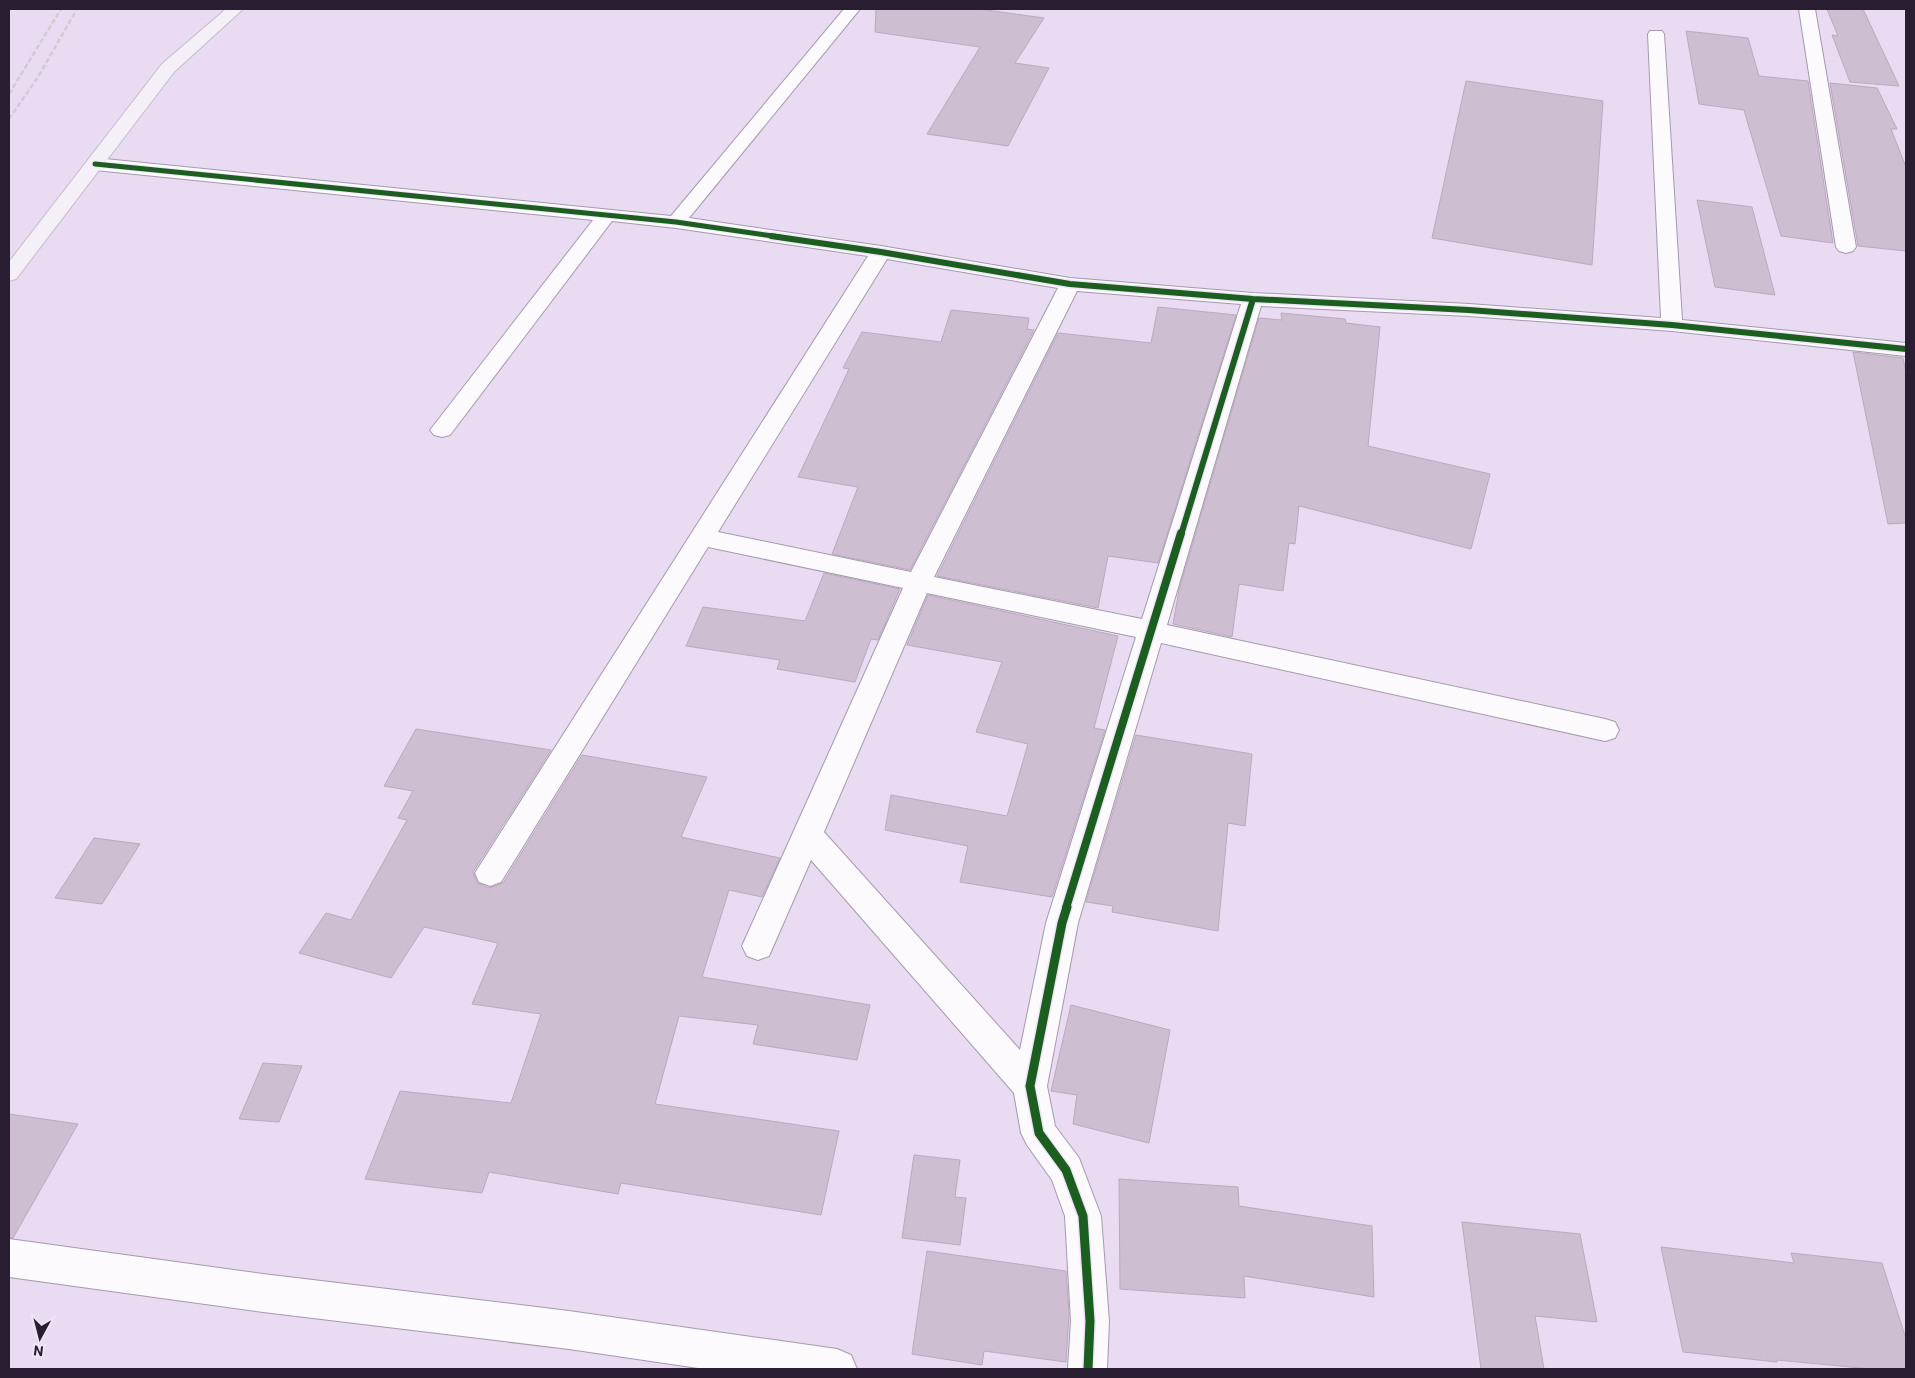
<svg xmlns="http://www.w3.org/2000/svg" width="1915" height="1378" viewBox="0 0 1915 1378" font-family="Roboto,sans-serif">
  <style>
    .building { fill: #cebed1; stroke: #b9aabc }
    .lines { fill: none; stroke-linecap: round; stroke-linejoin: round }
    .minor-casing { stroke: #a59aad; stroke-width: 2 }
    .major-casing { stroke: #c4bdc9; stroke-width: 2 }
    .minor { fill: #fcfafd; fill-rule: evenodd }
    .major { fill: #f5f0f8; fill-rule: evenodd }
    .rail { stroke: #cfccd3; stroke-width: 2.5; stroke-dasharray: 5 2.5; stroke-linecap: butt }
    .cycleway-far3-casing { stroke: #efe4f9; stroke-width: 7 }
    .cycleway-far2-casing { stroke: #efe4f9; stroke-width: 9 }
    .cycleway-far1-casing { stroke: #efe4f9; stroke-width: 11 }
    .cycleway-casing { stroke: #efe4f9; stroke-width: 12 }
    .cycleway-far3 { stroke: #1b5e20; stroke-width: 5 }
    .cycleway-far2 { stroke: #1b5e20; stroke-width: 6 }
    .cycleway-far1 { stroke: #1b5e20; stroke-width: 8 }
    .cycleway { stroke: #1b5e20; stroke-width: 9 }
  </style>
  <rect width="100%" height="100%" fill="#e8dbf2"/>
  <path class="building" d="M876,9h103l65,9 -29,45 34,5 -41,78 -81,-12 53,-87 -105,-15z
    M1827,9h36l36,77 -49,-4 -18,-47 6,1z
    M1686,31l62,7 11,38 49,5 25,162 -52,-7 -37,-126 -45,-6z
    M1466,81l137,20 -11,164 -160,-27z
    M1830,83l47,5 20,41h-6l15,38v84l-48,-5z
    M1697,200l55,7 23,88 -60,-8z
    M1158,307l78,8 -78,248 -50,-7 -10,52 -161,-32 121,-243 93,10z
    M951,310l78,8 -2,11 7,1 -124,240 -78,-16 26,-67 -60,-10 51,-108 -6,-1 19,-36 79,10z
    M1281,313l64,6 1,4 34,4 -12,119 122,28 -19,75 -172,-43 -4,38 -6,-1 -6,48 -44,-7 -7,53 -59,-13 6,-34 80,-272 23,2z
    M1853,352l50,6 3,15v150l-18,1z
    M824,573l76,16 -22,51 -7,-1 -16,43 -78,-13 3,-9 -94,-14 17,-39 102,14z
    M928,595l190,41 -24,92 11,2 -53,167 -92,-15 8,-36 -83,-16 6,-35 116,21 21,-72 -52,-12 26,-70 -95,-17z
    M416,729l135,21 -78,122 4,11 12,5 14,-5 79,-128 125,22 -26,60 99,21 -18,39 -33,-7 -27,87 168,28 -13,55 -104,-16 5,-19 -79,-9 -24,88 184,27 -18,84 -200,-32 -3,11 -129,-22 -7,21 -117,-14 35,-88 111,12 30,-89 -69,-10 26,-61 -74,-16 -33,51 -92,-25 27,-40 25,7 56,-100 -9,-2 15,-27 -29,-5z
    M1136,735l116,19 -7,72 -17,-3 -10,108 -106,-19 1,-6 -27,-4z
    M94,838l46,6 -38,60 -47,-6z
    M1071,1005l99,25 -21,113 -76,-19 4,-29 -26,-4z
    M263,1063l39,3 -23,56 -40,-3z
    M9,1114l69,10 -65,114 -4,-1z
    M914,1155l46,5 -5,37 11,1 -6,47 -58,-7z
    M1119,1179l119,8 1,19 133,20 2,71 -130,-21 1,22 -125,-9z
    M1462,1222l118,12 17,88 -62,-6 9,53h-63z
    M1661,1247l133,16 -3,-10 91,10 24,76v30h-35l-94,-9v2l-94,-10z
    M927,1251l139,20 3,43 -3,48 -82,-11 -2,14 -70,-11z"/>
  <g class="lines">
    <g class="minor-casing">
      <path id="minor" d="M844,9h16l-171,209 192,28 189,32 183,15 216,11 192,14 -13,-284 2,-3h12l2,3 18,286 224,23v13l-234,-25 -203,-15 -208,-10 -94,319 438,94 10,3 4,8 -4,8 -10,3 -444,-98 -83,280 -31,163 8,40 24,32 22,58 8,105 -2,48h-39l3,-48 -6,-105 -13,-36 -25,-35 -6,-12 -7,-40 -203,-233 -42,96 -11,4 -11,-4 -5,-10 161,-358 -195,-41 -207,335 -11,4 -11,-4 -4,-9 393,-617 -192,-28 -64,-7 -162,214 -8,2 -8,-2 -4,-5 4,-5 159,-205 -498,-50 -7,-2 -2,-4 2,-4 7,-2 576,58zM887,259l171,29 -147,284 -193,-40zM1077,291l164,13 -99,315 -208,-42zM927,593l209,44 -90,286 -26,127 -196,-218z
        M1799,9h16l41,238 -3,4 -7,2 -7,-2 -3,-4z
        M9,1239l254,35 306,37 268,38 14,6 6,14h-152l-136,-20 -306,-37 -254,-35z"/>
    </g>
    <g class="major-casing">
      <path id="major" d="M226,9h17l-69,63 -158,207 -7,2v-19l153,-198z"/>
    </g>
    <use href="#minor" class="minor"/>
    <use href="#major" class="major"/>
    <path class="rail" d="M9,94l52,-85
      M9,119l29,-42 39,-68"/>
    <g class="cycleway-far3-casing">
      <path id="cycleway-far3" d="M95,164l581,58 104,15"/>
    </g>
    <g class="cycleway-far2-casing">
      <path id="cycleway-far2" d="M771,236l110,16 189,32 183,15 216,11 203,15 234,24
        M1181,535l72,-236"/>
    </g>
    <g class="cycleway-far1-casing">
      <path id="cycleway-far1" d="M1066,908l115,-375"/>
    </g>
    <g class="cycleway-casing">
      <path id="cycleway" d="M1067,907l-5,16 -32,163 9,47 27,37 17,46 7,105 -2,48"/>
    </g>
    <use href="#cycleway-far3" class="cycleway-far3"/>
    <use href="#cycleway-far2" class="cycleway-far2"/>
    <use href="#cycleway-far1" class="cycleway-far1"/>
    <use href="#cycleway" class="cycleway"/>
  </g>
  <rect width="1915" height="1378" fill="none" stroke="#291e31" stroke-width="20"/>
  <g transform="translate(40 1338) rotate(187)" stroke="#efe4f9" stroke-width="4" paint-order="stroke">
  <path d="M0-4L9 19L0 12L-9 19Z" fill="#291e31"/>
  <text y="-8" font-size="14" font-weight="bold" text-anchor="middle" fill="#291e31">N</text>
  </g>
</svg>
